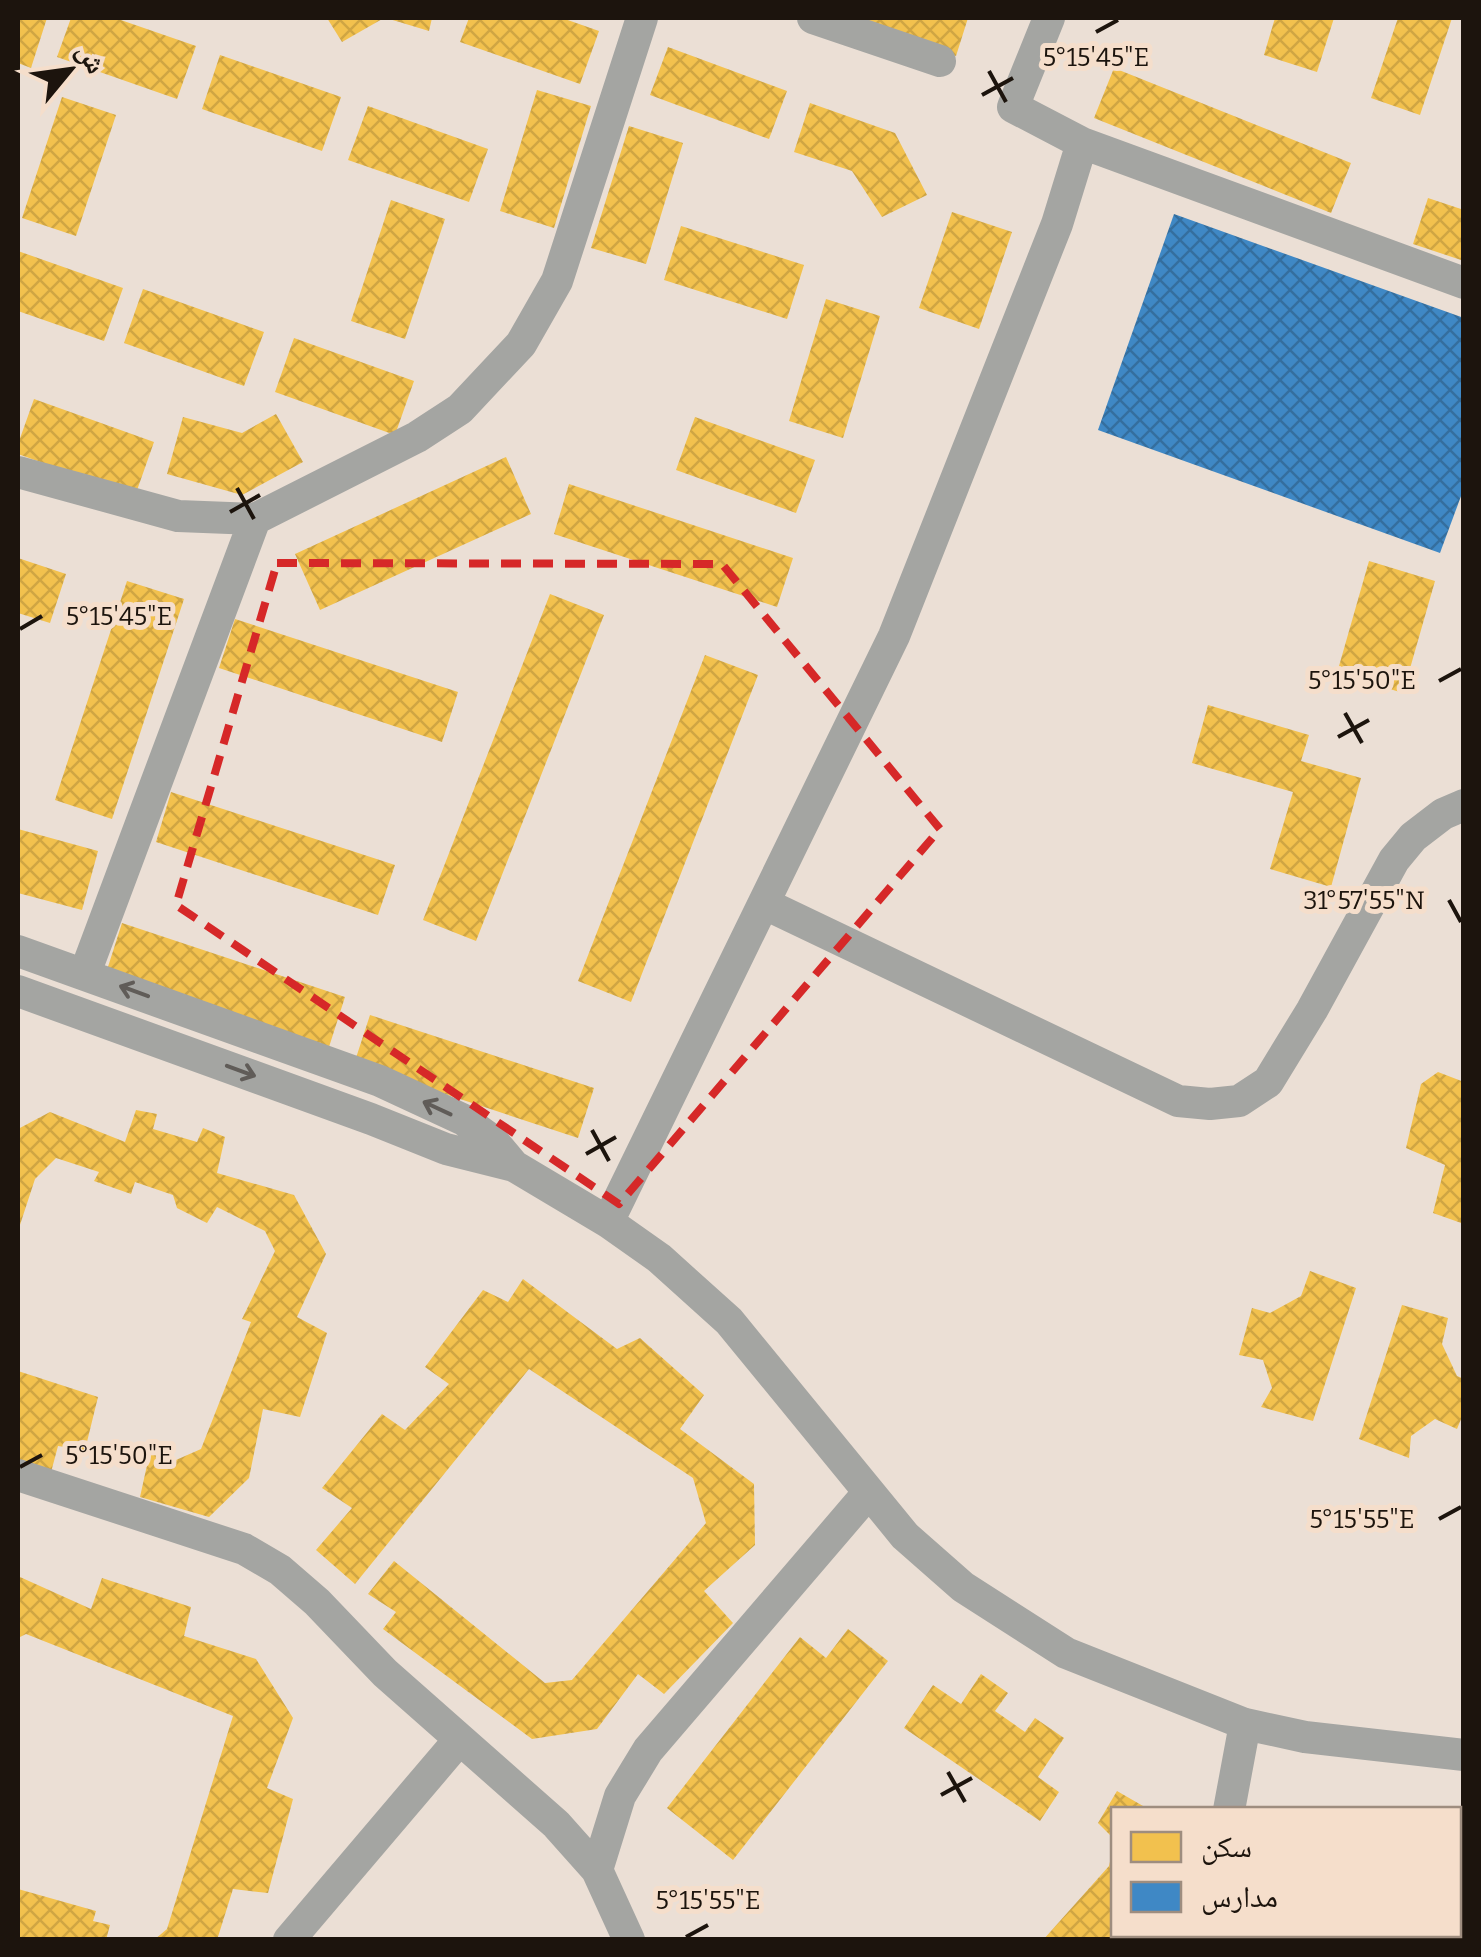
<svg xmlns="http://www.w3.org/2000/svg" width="1481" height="1957" viewBox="0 0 1481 1957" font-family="Bitter,'Noto Naskh Arabic',serif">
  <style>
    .homes { fill: url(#homes-cross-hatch) }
    .schools { fill: url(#schools-cross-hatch) }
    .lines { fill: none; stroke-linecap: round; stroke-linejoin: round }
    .street { stroke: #a4a5a2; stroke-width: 32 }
    .oneway { stroke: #605c58 }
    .marked { fill: none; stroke: #d62828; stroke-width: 8; stroke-dasharray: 20 12; stroke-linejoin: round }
    .ticks { fill: none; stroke: #1c140d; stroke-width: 4 }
    .ticks-label { font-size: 25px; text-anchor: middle; fill: #1c140d; stroke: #f5decb; stroke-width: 10; stroke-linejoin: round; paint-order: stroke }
  </style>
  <defs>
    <pattern id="homes-cross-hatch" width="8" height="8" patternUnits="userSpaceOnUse" patternTransform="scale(2.5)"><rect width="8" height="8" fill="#f2c14e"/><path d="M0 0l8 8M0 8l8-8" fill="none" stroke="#cfa543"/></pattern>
    <pattern id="schools-cross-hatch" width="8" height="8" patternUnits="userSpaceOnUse" patternTransform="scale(2.5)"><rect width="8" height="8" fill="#3f88c5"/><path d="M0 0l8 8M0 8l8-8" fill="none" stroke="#346e9e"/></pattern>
  </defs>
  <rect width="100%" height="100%" fill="#ebdfd5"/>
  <path class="homes" d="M18,18h29l-16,50 -13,-5z
    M71,18h44l81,28 -19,53 -120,-42z
    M327,18h57l-42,24z
    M386,18h46l-3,13z
    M469,18h93l37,13 -19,53 -120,-42z
    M856,18h112l-12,38 -102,-33z
    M1275,18h59l-17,54 -53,-17z
    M1398,18h54l-32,97 -49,-17z
    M668,47l119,44 -18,48 -119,-44z
    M220,55l121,42 -19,54 -120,-42z
    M1114,68l237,95 -20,50 -237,-95z
    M537,90l54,16 -37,122 -54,-17z
    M62,97l54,18 -40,121 -54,-18z
    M810,103l85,30 32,62 -45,22 -30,-46 -58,-19z
    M368,106l120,43 -19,53 -121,-42z
    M629,126l54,17 -37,121 -55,-16z
    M1428,198l36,12v51l-51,-17z
    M391,200l54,19 -40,120 -54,-18z
    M952,212l60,20 -33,97 -60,-21z
    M681,226l123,39 -17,54 -123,-39z
    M18,251l105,37 -19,53 -86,-30z
    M143,289l121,43 -20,54 -120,-43z
    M826,299l54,17 -37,122 -54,-17z
    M294,338l120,43 -19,54 -120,-43z
    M34,399l120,43 -19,54 -117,-42v-10z
    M276,414l27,48 -61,33 -75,-21 16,-57 59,16z
    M695,417l120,43 -19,53 -120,-43z
    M506,457l25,57 -211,96 -25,-56z
    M569,484l224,74 -16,49 -223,-73z
    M18,558l48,16 -16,49 -32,-10z
    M1369,561l66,20 -32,112 -66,-20z
    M127,581l57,18 -72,220 -57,-19z
    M550,594l54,21 -128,326 -53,-21z
    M235,619l223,73 -16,50 -223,-74z
    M705,655l53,20 -127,327 -53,-21z
    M1208,705l101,30 -8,26 60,17 -30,109 -61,-18 23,-77 -101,-29z
    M171,792l224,73 -17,50 -222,-73z
    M18,829l80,22 -16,59 -64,-17z
    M122,923l223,74 -16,50 -223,-74z
    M370,1015l224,73 -16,50 -224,-74z
    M1438,1072l26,10v142l-31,-11 12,-48 -39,-17 15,-64z
    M136,1110l21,4 -4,15 44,13 6,-14 22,9 -8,36 77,22 32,59 -29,63 30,16 -27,84 -37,-8 -14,69 -40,39 -69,-20 11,-50 25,13 25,-11 50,-127 -9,-3 33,-68 -10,-20 -48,-24 -10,16 -30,-15 -4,-13 -38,-13 -4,12 -37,-13 5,-9 -43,-14 -21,21 -17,52v-102l32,-17 75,30z
    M1310,1271l46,17 -43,133 -52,-14 11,-19 -9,-28 -24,-5 13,-47 18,5 31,-17z
    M523,1279l94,70 23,-11 64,57 -24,34 74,55 1,61 -51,46 29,32 -69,71 -26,-20 -41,55 -65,10 -149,-110 13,-17 -28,-18 26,-33 151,122 27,-3 134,-157 -13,-45 -164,-109 -174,215 -39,-34 36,-42 -30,-20 60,-74 23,16 44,-46 -24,-17 58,-77 25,12z
    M1402,1305l46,13 -6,26 15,32 7,3v33l-7,17 -22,-10 -24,17 -2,22 -50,-19z
    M18,1371l80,26 -13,53 -27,-4 -8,30 -32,-10z
    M20,1577l71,32 11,-31 89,29 -7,29 72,23 37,59 -26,70 26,11 -25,94 -35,-4 -16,51h-63l13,-11 66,-213 -207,-82 -8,4z
    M848,1629l40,32 -155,199 -66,-52 133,-171 26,21z
    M981,1674l27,19 -13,18 30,21 10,-14 29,20 -26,39 21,15 -19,29 -136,-93 29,-43 28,19z
    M1117,1791l33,19h-36v29l-16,-16z
    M1458,1833l6,1v60h-6z
    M1112,1853l1,83 5,4h-75l66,-74z
    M18,1889l78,22 -3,10 17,4 -4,15h-88z
    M1275,1934h57v6h-57z"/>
  <path class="schools" d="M1174,214l290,104v170l-24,65 -342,-123z"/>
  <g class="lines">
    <path class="street" d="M813,18l127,43
      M1082,143l382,140
      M18,472l160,44 77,3 162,-82 43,-28 61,-65 36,-63 85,-263
      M765,904l413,197 32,3 29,-3 29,-19 44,-72 82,-150 19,-23 30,-23 21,-9
      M18,951l362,130 84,39 29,21 21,25 94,56 51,36 70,63 176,215 58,51 103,66 179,71 60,13 159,18
      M85,973l170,-454
      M18,991l353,128 75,30 68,17
      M608,1222l286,-586 163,-412 25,-81 -69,-36 36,-89
      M18,1475l226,74 36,21 37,32 68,71 171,151 41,46 32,70
      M1229,1810l16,-86
      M597,1870l23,-74 28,-46 221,-258
      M289,1940l170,-200
      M1204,1940l1,-6"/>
  </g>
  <defs><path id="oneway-shaft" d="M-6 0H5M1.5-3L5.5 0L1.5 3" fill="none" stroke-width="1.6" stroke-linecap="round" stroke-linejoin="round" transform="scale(2.5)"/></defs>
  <g class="oneway">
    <use href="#oneway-shaft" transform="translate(134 991) rotate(-160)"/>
    <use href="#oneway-shaft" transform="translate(241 1071) rotate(20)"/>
    <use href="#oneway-shaft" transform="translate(437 1108) rotate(-155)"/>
  </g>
  <path class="marked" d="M277,563l445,1 218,265 -321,375 -443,-299z"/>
  <path class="ticks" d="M1096,32l22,-12M989,71l17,31M982,95l31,-17M237,488l17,31M230,512l30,-17M20,629l22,-13M1439,681l22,-12M1345,713l17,30M1338,737l31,-17M1449,900l12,22M592,1130l17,31M586,1154l30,-17M20,1467l22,-12M1439,1519l22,-12M948,1772l17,30M941,1795l31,-17M686,1937l22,-12"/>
  <g class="ticks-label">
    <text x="1096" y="66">5°15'45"E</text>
    <text x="119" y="625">5°15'45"E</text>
    <text x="1362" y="689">5°15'50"E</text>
    <text x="1364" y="909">31°57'55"N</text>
    <text x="119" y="1464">5°15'50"E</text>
    <text x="1362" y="1528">5°15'55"E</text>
    <text x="708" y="1909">5°15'55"E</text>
  </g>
  <rect width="1481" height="1957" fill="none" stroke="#1c140d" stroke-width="40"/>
  <rect x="1111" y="1807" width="350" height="130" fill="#f5decb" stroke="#9e8d7f" stroke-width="2.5"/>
  <rect x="1131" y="1832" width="50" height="30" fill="#f2c14e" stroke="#9e8d7f" stroke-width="2.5"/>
  <text x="1201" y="1857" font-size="30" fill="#1c140d">سكن</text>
  <rect x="1131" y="1882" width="50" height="30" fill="#3f88c5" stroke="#9e8d7f" stroke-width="2.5"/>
  <text x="1201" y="1907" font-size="30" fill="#1c140d">مدارس</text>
  <g transform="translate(70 70) rotate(61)" stroke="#f5decb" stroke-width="8" paint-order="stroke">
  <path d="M0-8L18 38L0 25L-18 38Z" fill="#1c140d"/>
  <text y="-15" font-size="28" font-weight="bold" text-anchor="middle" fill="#1c140d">ش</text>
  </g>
</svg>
